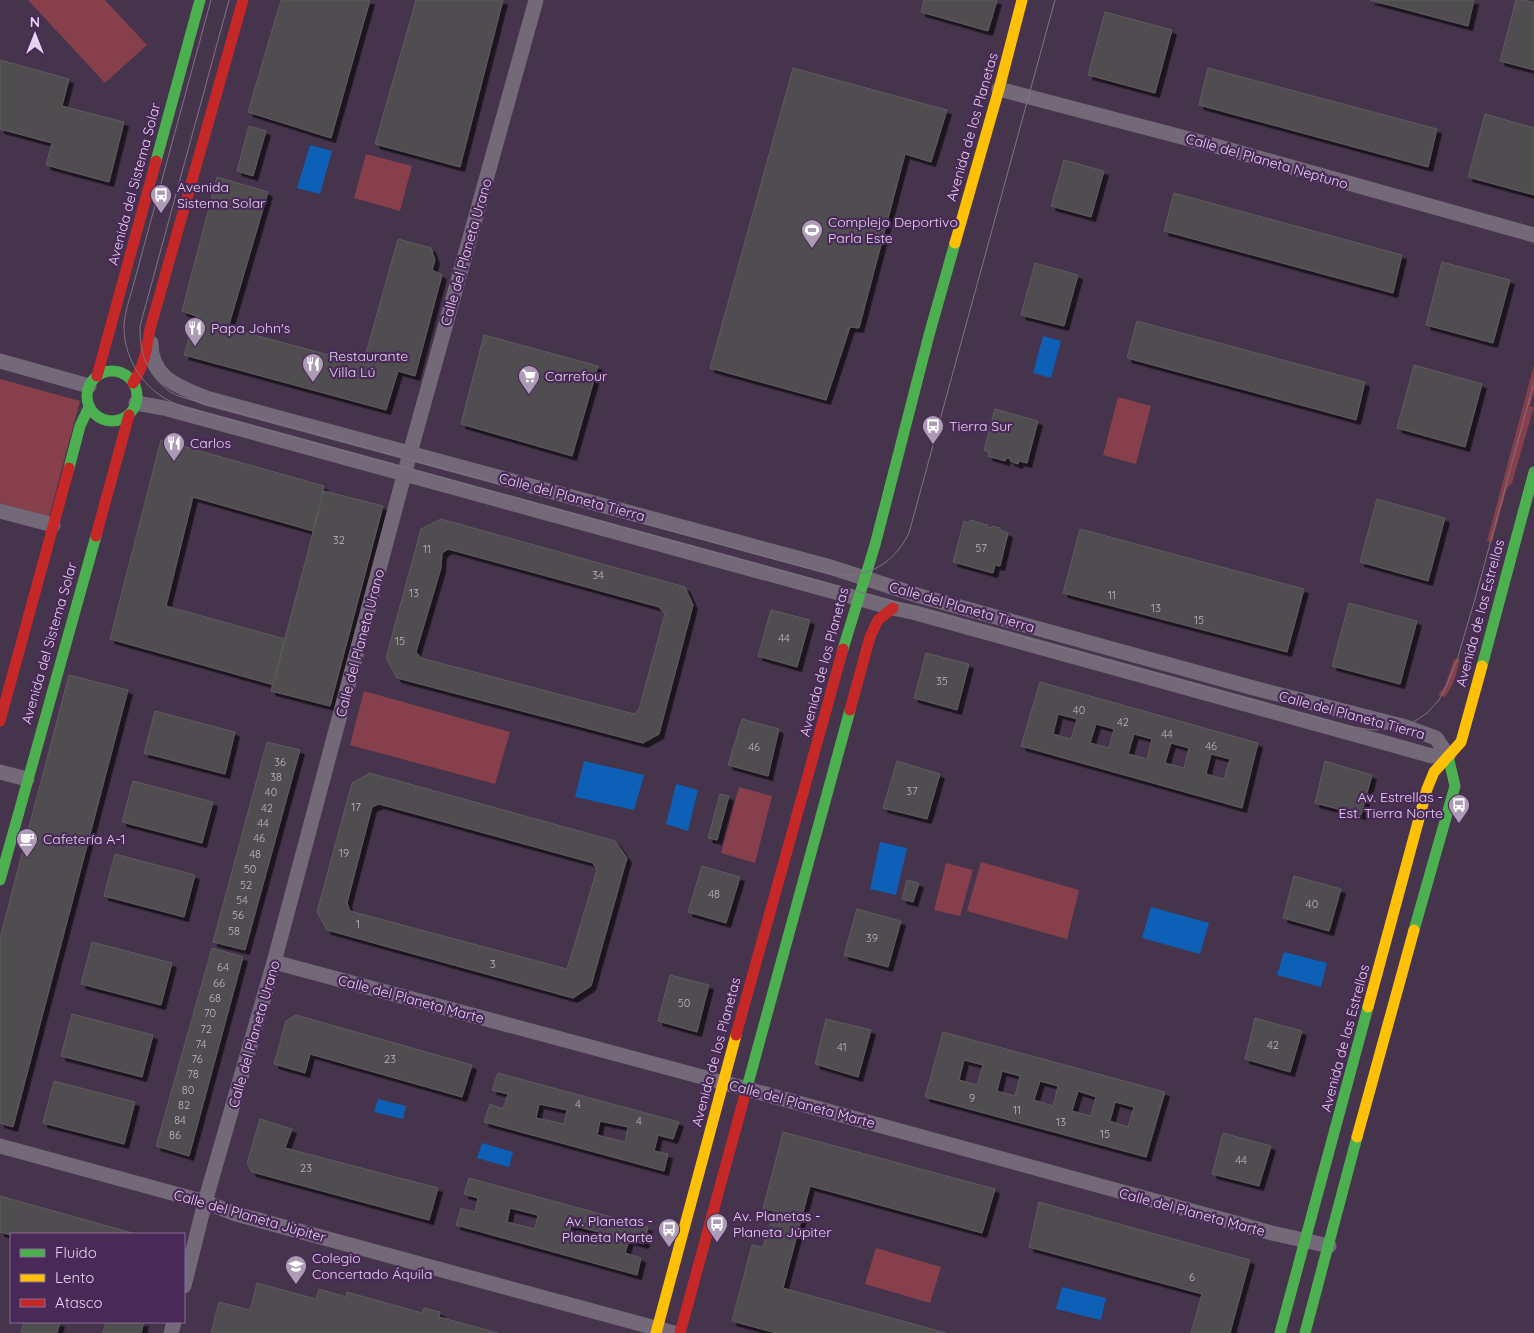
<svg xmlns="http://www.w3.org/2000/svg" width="1534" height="1333" viewBox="0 0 1534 1333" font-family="Quicksand,sans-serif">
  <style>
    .green { fill: #87404b }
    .water { fill: #0d60b6 }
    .building { fill: #504d50; stroke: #5d5c5c; fill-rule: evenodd; filter: url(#shadow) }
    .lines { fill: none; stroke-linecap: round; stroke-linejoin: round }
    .street { stroke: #746979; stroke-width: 15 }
    .fast { stroke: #4caf50; stroke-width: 11 }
    .slow { stroke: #ffc107; stroke-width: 11 }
    .jam { stroke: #c62828; stroke-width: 11 }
    .tram { stroke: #7e7382; stroke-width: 1 }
    .labels { text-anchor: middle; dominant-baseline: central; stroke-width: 4.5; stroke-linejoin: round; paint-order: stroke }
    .number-label { font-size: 11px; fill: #c0b1c6 }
    .street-label { font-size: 14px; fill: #e5d2ee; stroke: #492957 }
    .poi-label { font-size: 14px; fill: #e5d2ee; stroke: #492957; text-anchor: start }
  </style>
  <defs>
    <filter id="shadow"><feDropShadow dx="4.5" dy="4.5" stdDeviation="0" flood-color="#0009"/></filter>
  </defs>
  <rect width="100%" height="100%" fill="#45344c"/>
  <path class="green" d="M28,0h77l42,45 -42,38z
    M366,154l46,12 -12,45 -46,-13z
    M1534,365v27l-4,14 4,1 -22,76 -5,5 -15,54 -5,-1z
    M0,379l80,22 -31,116 -49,-14z
    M1118,397l33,9 -15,58 -33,-9z
    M1454,659h6c-3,13 -7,28 -15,38l-7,-2 7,-9z
    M364,691l146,41 -15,52 -145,-39z
    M739,787l33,9 -17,67 -34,-10z
    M981,862l98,28 -12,49 -100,-28z
    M946,863l27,7 -13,46 -26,-6z
    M876,1248l65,19 -11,36 -65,-19z"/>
  <path class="water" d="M310,145l22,6 -12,43 -23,-6z
    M1043,336l18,5 -10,37 -18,-5z
    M584,761l60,14 -10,35 -59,-13z
    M676,784l22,6 -10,41 -22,-7z
    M880,842l27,6 -11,47 -26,-6z
    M1151,907l58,16 -9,31 -58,-16z
    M1284,952l43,11 -6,24 -44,-12z
    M378,1099l28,7 -3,13 -29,-7z
    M482,1143l31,9 -4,15 -32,-9z
    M1062,1287l44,11 -5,22 -45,-11z"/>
  <path class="building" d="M281,0h89l-39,138 -83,-26z
    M416,0h87l-43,167 -85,-23z
    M924,0h73l-9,31 -67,-19z
    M1370,0h104l-6,26z
    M1516,0h8l10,3v67l-34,-9z
    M1105,12l67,18 -17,63 -67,-18z
    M0,60l69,19 -7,27 62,16 -15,60 -63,-17 6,-22 -52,-14z
    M793,68l154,42 -16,52 -26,-8 -46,174 -9,-1 -24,73 -116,-32z
    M1208,68l229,61 -9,38 -229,-62z
    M1485,114l49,14v67l-66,-18z
    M249,126l17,5 -13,45 -16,-5z
    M1064,160l40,11 -13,46 -40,-11z
    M217,177l51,15 -40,136 135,36 35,-125 33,9 4,12 -3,10 10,5 -27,101 -17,-5 -12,39 -202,-55 12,-39 -14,-5z
    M1174,193l228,62 -9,38 -229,-62z
    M1442,262l68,18 -17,63 -67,-18z
    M1035,263l43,12 -14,51 -43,-11z
    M1137,321l228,61 -9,38 -229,-62z
    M484,335l114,31 -26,90 -111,-32z
    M1414,365l68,19 -17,63 -68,-19z
    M995,409l43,12 -11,42 -8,-2 -1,3 -8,-3 1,-2 -5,-1 -1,3 -17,-5 1,-4 -5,-2z
    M161,440l163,46 -11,45 -120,-34 -27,109 119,33 -11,46 -164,-46z
    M324,491l59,15 -53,200 -59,-15z
    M1377,499l68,19 -17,63 -68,-19z
    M441,519l244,68 8,18 -34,129 -16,9 -246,-65 -11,-20 35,-129zM448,549l211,58 6,7 -26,95 -5,5 -213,-56 -5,-6 25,-84 1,-15z
    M970,520l18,5 -1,2 5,1v-2l8,2v2l8,3 -8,33 -5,-1 -2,8 -40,-11 11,-41 5,2z
    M1080,529l224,60 -17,63 -224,-59z
    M1349,603l68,18 -17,63 -68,-18z
    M771,610l39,10 -13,47 -39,-11z
    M926,653l43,11 -12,46 -43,-12z
    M69,675l59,15 -115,437 -13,-4v-185z
    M1040,682l218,61 -16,65 -221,-62zM1058,714l19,5 -6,20 -18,-5zM1096,724l18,5 -5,19 -19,-5zM1134,734l18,5 -5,20 -19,-5zM1171,743l18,5 -5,20 -19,-5zM1211,754l19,5 -6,20 -18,-5z
    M155,711l80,21 -10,42 -81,-21z
    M742,719l37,10 -11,47 -40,-11z
    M267,742l33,8 -55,200 -32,-8z
    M897,761l43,13 -13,45 -44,-11z
    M1325,761l47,14 -11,40 -46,-12z
    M370,773l245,68 12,17 -36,128 -18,12 -246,-68 -10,-18 35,-129zM379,804l214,59 4,7 -30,99 -217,-58 -3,-8 25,-96z
    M133,781l80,21 -11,41 -80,-21z
    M720,794l9,2 -12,44 -9,-2z
    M115,854l80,21 -11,42 -80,-21z
    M702,866l38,11 -14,46 -38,-11z
    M1294,876l47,13 -12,42 -46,-13z
    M907,880l12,3 -6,19 -11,-3z
    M857,909l44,12 -13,46 -44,-12z
    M92,942l80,21 -11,42 -80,-21z
    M212,948l31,9 -54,199 -33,-10z
    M670,975l39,10 -12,47 -39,-11z
    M72,1014l81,21 -11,42 -81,-21z
    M296,1015l176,50 -10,32 -152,-43 -5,19 -31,-9 12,-43z
    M1255,1018l47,13 -12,41 -45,-13z
    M826,1019l45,11 -13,47 -43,-13z
    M943,1032l222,60 -19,65 -221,-60zM964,1060l19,5 -6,20 -18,-5zM1002,1071l18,5 -5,20 -18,-5zM1040,1081l18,5 -5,20 -19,-6zM1078,1091l18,6 -5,19 -19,-5zM1115,1102l19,5 -6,20 -18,-6z
    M498,1073l181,49 -6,17 -15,-4 -4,16 14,3 -4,17 -180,-49 6,-18 13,5 5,-15 -16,-4zM539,1104l28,6 -3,14 -28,-6zM600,1121l28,6 -3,15 -28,-7z
    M54,1081l81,21 -11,42 -81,-21z
    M260,1119l32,10 -7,19 153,40 -9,32 -177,-48 -5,-9z
    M783,1132l212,57 -13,44 -172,-47 -27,102 163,45h-170l-44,-12 20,-76 11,2 11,-36 -11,-2z
    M1223,1133l48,13 -12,40 -47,-12z
    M469,1178l179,49 -4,17 -15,-4 -4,13 16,5 -4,17 -181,-50 5,-17 14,4 3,-14 -14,-4zM510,1208l28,7 -3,14 -28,-7zM571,1225l28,7 -3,14 -28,-7z
    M0,1196l136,38h-125v1l-11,-3z
    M1039,1202l211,58 -20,73h-39l11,-39 -173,-47z
    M257,1283l59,16 3,-10 27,8 1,-5 75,21 2,-5 16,4 -1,5 59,16h-287l8,-31 31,8z
    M24,1322h36l-3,11h-36z
    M106,1322h38l-3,11h-38z"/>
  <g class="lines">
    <path class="street" d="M999,89l217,57 318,89
      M151,343c0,35 27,43 55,55l621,168 93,30 330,91 156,40 30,11 12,18
      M0,361l89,25
      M136,403l28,5 729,200 23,5 459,127 57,16h16
      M0,511l53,14
      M0,772l27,7
      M274,962l473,127 525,144 57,13
      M0,1146l205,56 31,12 438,119
      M184,1286l21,-84 69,-240 136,-509 126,-453
      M171,1333l3,-11"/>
    <path class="fast" d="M156,161l44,-161
      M87 396a25 25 0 1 1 50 0a25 25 0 1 1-50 0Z
      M69,468l11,-42 9,-19
      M843,649l32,-104 54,-210 26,-92
      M1482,666l52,-194
      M0,880l96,-344
      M1414,930l41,-144 -7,-30
      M746,1091l104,-381
      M1280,1333l88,-326
      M1305,1333l52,-196"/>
    <path class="slow" d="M955,243l44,-154 23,-89
      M1368,1007l59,-218 7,-17 27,-30 21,-76
      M1357,1137l57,-207
      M656,1333l80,-298"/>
    <path class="jam" d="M97,376l59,-215
      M133,383c11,-17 14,-35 17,-54l93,-329
      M96,536l33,-121
      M850,710l20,-73 8,-17 15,-12
      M0,721l69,-253
      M736,1035l107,-386
      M680,1333l66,-242"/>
    <path class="tram" d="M211,0l-79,290c-3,11 -7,22 -8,34 -1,31 16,60 42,75 6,4 12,5 18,8l1168,320 22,3 32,-3 21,-14 12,-13 6,-11 12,-29 18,-61 59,-217
      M229,0l-89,326c0,22 3,38 18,55 5,5 11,11 18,14 7,3 16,5 23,7l626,171c38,8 67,-6 84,-40l146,-533"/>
  </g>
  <defs>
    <g id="bus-pin" transform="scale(1.125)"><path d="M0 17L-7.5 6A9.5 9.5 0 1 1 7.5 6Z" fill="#ad9bb5" stroke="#492957"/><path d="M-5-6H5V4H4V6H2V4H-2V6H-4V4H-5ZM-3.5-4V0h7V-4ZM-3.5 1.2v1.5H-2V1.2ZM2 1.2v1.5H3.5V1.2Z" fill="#fff"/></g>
    <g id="stadium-pin" transform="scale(1.125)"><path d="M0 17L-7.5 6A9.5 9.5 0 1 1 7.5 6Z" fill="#ad9bb5" stroke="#492957"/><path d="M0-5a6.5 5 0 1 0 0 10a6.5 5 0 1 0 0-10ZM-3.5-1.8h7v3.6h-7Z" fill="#fff"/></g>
    <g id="restaurant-pin" transform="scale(1.125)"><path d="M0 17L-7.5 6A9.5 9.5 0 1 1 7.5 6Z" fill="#ad9bb5" stroke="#492957"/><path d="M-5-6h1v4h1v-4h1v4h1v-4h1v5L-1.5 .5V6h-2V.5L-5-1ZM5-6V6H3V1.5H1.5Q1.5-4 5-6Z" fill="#fff"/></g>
    <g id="supermarket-pin" transform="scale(1.125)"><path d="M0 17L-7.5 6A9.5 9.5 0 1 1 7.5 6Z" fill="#ad9bb5" stroke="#492957"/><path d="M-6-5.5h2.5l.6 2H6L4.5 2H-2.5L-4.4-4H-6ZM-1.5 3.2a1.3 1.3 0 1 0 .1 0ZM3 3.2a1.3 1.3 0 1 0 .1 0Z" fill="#fff"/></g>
    <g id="cafe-pin" transform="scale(1.125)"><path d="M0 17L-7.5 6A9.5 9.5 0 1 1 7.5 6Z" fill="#ad9bb5" stroke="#492957"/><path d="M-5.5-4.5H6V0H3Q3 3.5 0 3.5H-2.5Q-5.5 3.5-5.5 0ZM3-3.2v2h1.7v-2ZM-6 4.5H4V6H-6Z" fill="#fff"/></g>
    <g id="school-pin" transform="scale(1.125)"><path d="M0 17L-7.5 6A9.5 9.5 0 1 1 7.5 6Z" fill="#ad9bb5" stroke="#492957"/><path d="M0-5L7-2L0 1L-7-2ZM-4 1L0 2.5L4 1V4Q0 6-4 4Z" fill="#fff"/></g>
  </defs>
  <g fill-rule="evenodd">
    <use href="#bus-pin" x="161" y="195"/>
    <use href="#stadium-pin" x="812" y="230"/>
    <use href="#restaurant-pin" x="195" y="328"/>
    <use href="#restaurant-pin" x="313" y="364"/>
    <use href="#supermarket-pin" x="529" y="376"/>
    <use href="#bus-pin" x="933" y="426"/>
    <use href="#restaurant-pin" x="174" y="443"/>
    <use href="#bus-pin" x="1459" y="805"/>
    <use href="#cafe-pin" x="27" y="839"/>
    <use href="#bus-pin" x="717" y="1224"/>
    <use href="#bus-pin" x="669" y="1229"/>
    <use href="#school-pin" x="296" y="1266"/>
  </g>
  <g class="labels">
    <g class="number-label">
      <text x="339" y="540">32</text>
      <text x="981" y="548">57</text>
      <text x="427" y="549">11</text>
      <text x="598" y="575">34</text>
      <text x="414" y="593">13</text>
      <text x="1112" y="595">11</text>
      <text x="1156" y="608">13</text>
      <text x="1199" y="620">15</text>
      <text x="784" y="638">44</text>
      <text x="400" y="641">15</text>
      <text x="942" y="681">35</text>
      <text x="1079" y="710">40</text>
      <text x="1123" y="722">42</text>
      <text x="1167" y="734">44</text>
      <text x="1211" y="746">46</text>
      <text x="754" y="747">46</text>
      <text x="280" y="762">36</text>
      <text x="276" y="777">38</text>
      <text x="912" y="791">37</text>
      <text x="271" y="792">40</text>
      <text x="356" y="807">17</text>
      <text x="267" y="808">42</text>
      <text x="263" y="823">44</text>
      <text x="259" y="838">46</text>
      <text x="344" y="853">19</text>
      <text x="255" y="854">48</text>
      <text x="250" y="869">50</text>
      <text x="246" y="885">52</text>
      <text x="714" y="894">48</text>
      <text x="242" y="900">54</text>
      <text x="1312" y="904">40</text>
      <text x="238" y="915">56</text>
      <text x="358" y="924">1</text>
      <text x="234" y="931">58</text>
      <text x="872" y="938">39</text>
      <text x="493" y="964">3</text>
      <text x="223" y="967">64</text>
      <text x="219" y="983">66</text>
      <text x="215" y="998">68</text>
      <text x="684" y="1003">50</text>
      <text x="210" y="1013">70</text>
      <text x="206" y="1029">72</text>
      <text x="201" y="1044">74</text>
      <text x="1273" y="1045">42</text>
      <text x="842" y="1047">41</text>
      <text x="197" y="1059">76</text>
      <text x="390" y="1059">23</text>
      <text x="193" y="1074">78</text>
      <text x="188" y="1090">80</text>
      <text x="972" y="1098">9</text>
      <text x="578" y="1104">4</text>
      <text x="184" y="1105">82</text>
      <text x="1017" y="1110">11</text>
      <text x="180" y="1120">84</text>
      <text x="639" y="1121">4</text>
      <text x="1061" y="1122">13</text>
      <text x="1105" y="1134">15</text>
      <text x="175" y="1135">86</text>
      <text x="1241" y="1160">44</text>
      <text x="306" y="1168">23</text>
      <text x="1192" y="1277">6</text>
    </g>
    <g class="street-label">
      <text transform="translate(972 127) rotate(-74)">Avenida de los Planetas</text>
      <text transform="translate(1267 161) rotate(16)">Calle del Planeta Neptuno</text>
      <text transform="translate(134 184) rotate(-75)">Avenida del Sistema Solar</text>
      <text transform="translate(466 252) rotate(-74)">Calle del Planeta Urano</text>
      <text transform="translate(572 497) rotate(15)">Calle del Planeta Tierra</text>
      <text transform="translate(962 607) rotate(16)">Calle del Planeta Tierra</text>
      <text transform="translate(1480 613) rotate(-75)">Avenida de las Estrellas</text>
      <text transform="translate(49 643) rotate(-74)">Avenida del Sistema Solar</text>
      <text transform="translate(360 643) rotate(-75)">Calle del Planeta Urano</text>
      <text transform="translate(824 662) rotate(-75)">Avenida de los Planetas</text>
      <text transform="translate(1352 715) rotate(15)">Calle del Planeta Tierra</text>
      <text transform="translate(411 999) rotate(15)">Calle del Planeta Marte</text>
      <text transform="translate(254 1034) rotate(-74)">Calle del Planeta Urano</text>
      <text transform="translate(1345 1038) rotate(-75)">Avenida de las Estrellas</text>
      <text transform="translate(716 1052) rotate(-75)">Avenida de los Planetas</text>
      <text transform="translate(802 1104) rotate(15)">Calle del Planeta Marte</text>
      <text transform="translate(1192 1212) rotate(15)">Calle del Planeta Marte</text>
      <text transform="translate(250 1216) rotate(16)">Calle del Planeta Júpiter</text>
    </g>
    <g class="poi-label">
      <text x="177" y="187">Avenida<tspan x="177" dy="16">Sistema Solar</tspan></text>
      <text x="828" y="222">Complejo Deportivo<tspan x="828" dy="16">Parla Este</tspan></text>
      <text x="211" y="328">Papa John's</text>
      <text x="329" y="356">Restaurante<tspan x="329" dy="16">Villa Lú</tspan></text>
      <text x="545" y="376">Carrefour</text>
      <text x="949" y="426">Tierra Sur</text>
      <text x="190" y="443">Carlos</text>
      <text x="1443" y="797" text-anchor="end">Av. Estrellas -<tspan x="1443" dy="16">Est. Tierra Norte</tspan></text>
      <text x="43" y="839">Cafetería A-1</text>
      <text x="733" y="1216">Av. Planetas -<tspan x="733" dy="16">Planeta Júpiter</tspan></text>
      <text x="653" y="1221" text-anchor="end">Av. Planetas -<tspan x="653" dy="16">Planeta Marte</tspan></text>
      <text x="312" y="1258">Colegio<tspan x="312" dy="16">Concertado Áquila</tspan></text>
    </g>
  </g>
  <rect x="10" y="1233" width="175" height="90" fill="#492957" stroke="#876d93"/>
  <rect x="20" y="1249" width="25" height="8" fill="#4caf50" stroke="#876d93"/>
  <text x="55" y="1258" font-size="15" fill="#e5d2ee">Fluido</text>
  <rect x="20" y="1274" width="25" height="8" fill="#ffc107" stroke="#876d93"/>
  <text x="55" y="1283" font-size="15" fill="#e5d2ee">Lento</text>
  <rect x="20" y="1299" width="25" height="8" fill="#c62828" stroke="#876d93"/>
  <text x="55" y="1308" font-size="15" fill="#e5d2ee">Atasco</text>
  <g transform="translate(35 35)" stroke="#492957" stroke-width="4" paint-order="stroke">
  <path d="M0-4L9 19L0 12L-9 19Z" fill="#e5d2ee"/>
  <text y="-8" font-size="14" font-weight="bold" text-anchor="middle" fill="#e5d2ee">N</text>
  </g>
</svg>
